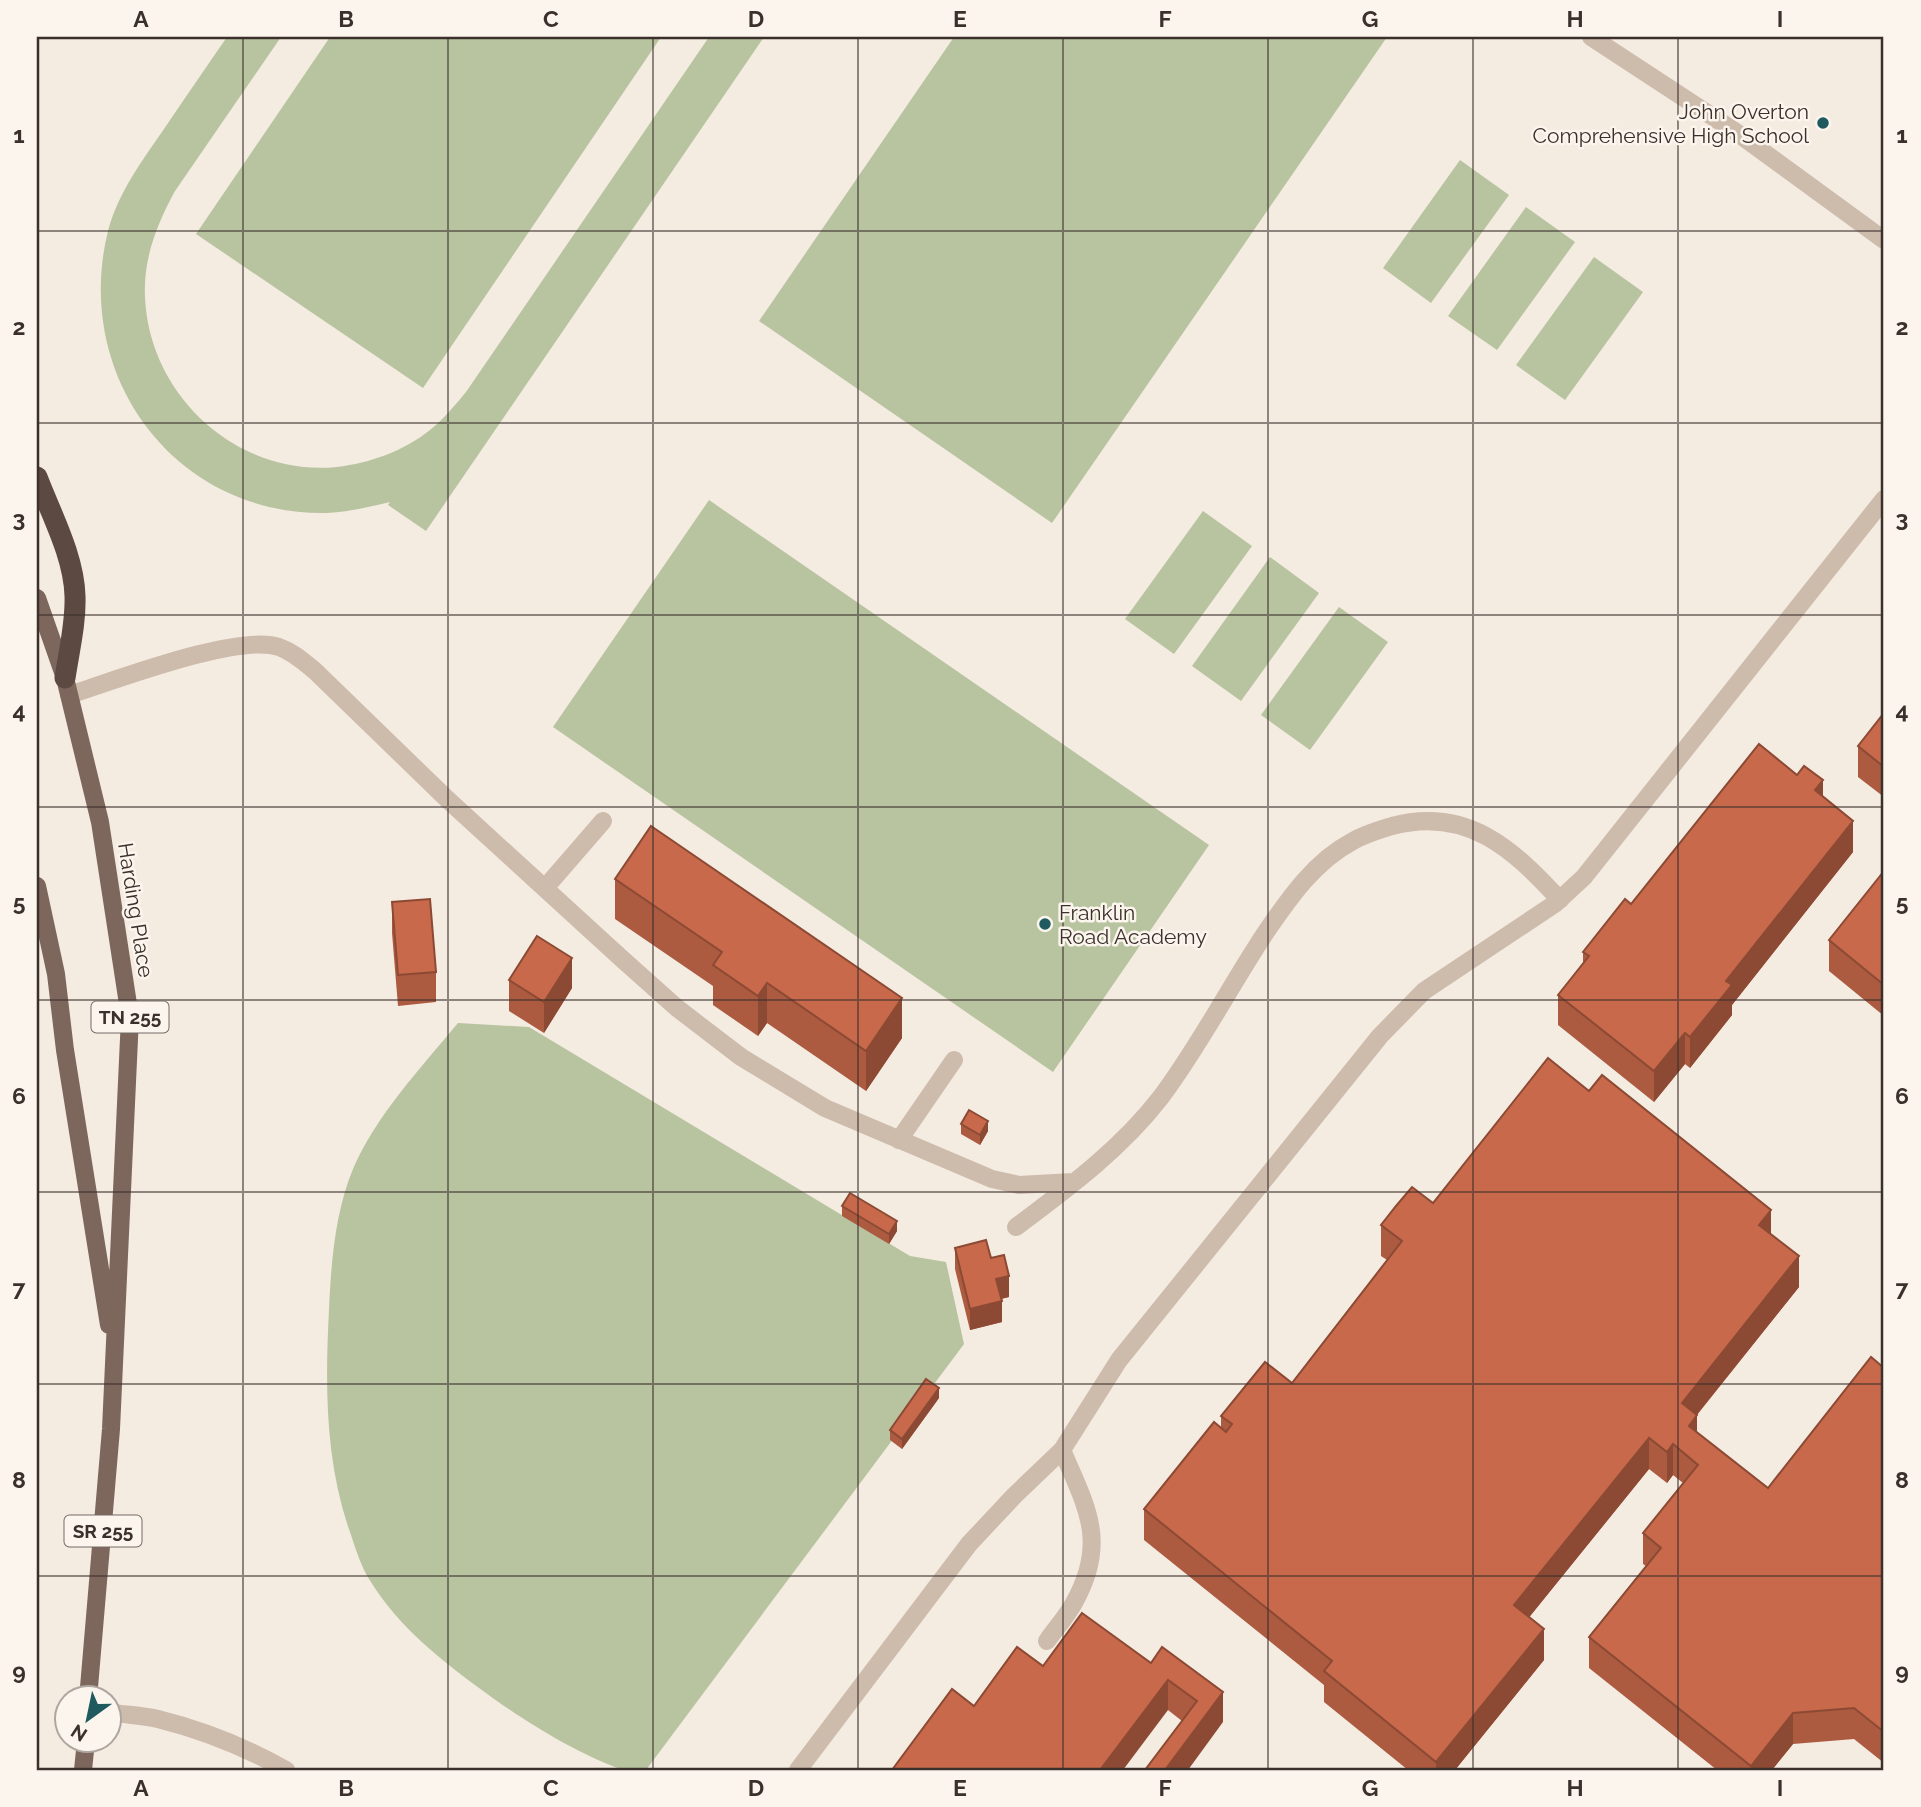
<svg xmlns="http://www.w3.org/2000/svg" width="1921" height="1807" viewBox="0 0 1921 1807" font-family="Raleway,sans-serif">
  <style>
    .green { fill: #b8c4a0 }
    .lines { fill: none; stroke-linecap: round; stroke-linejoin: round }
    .minor { stroke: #cdbbac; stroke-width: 18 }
    .major { stroke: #7d675c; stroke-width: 18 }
    .highway { stroke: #5c4a42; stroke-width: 21 }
    .wall { fill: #ac5a40 }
    .shaded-wall { fill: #8c4a34 }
    .building { fill: #c8694b; stroke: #8c4a34; stroke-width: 2 }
    .grid { fill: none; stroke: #3b302b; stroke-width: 2; stroke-opacity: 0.55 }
    .poi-dot { fill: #1f5a5e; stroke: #fbf5ee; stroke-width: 2.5 }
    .labels { text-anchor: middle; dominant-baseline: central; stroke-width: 5; stroke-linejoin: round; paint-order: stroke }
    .shield { fill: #fbf5ee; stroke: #756b66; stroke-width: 2 }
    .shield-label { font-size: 19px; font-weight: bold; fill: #3b302b }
    .poi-label { font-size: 21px; fill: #3b302b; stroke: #fbf5ee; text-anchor: end }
    .street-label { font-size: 21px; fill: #3b302b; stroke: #fbf5ee }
    .neatline { fill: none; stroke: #3b302b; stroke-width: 2.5 }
    .grid-label { font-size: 23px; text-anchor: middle; font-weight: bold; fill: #3b302b }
  </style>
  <rect width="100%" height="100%" fill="#f4ebe1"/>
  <path class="green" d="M227,37h54l-106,154c-18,33 -32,68 -30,106 4,99 93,180 192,170 33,-4 67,-16 93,-37 14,-11 25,-25 36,-38l243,-355h55l-338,494 -38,-26 2,-3c-21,5 -42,10 -63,11 -152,3 -255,-137 -219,-282 10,-38 34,-70 56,-102 21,-31 42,-62 63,-92z
    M330,37h331l-238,351 -227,-154z
    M954,37h433l-335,486 -293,-202z
    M1460,160l49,35 -78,108 -48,-35z
    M1526,207l49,35 -78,108 -49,-34z
    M1594,257l49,35 -78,108 -49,-35z
    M709,500l500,345 -156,227 -500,-345z
    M1203,511l49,35 -78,108 -49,-35z
    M1270,557l49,36 -78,108 -49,-35z
    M1339,607l49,35 -78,108 -49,-35z
    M458,1023l71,4 381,229 36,6 18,82 -318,426c-8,0 -18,2 -26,-1 -44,-16 -96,-48 -134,-76 -44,-32 -88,-66 -117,-114 -8,-13 -13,-29 -18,-44 -26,-72 -26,-149 -22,-225 2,-46 6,-98 24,-141 24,-55 67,-100 105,-146z"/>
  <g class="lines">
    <path class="minor" d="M1591,37l145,95 148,108
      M69,695c45,-14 169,-62 210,-48 14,5 25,15 36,24l132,128 174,159 56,50 64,49 84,51 167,71 27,6 54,-3
      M545,888l58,-67
      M899,1140l55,-80
      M1016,1227c52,-39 105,-78 145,-130 39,-52 69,-111 105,-165 24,-35 49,-71 87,-91 12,-7 26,-11 39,-15 75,-20 121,23 168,74
      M1047,1641c9,-13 21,-26 28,-40 33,-60 11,-95 -13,-151
      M108,1712c17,3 34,3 50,7 44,11 89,29 128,51
      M798,1770l171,-226 45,-48 48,-46 57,-90 261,-324 44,-45 132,-88 28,-26 300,-378"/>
    <path class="major" d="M37,598l28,80 35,144 30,195 -19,412 -23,270
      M37,886l19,88 9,76 44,275
      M83,1770l3,-29"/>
    <path class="highway" d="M37,477c14,37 37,79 38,119 1,27 -6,55 -10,82"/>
  </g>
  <path class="wall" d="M1884,713v84l-26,-20v-31z
    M1823,797l30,55 -121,153v10l-42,53 -5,-4 -31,38 -96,-77v-30l25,-32v-11l48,-48z
    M1884,871v145l-55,-45v-31z
    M615,879l287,159 -36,53 -99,-68 -9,13 -45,-31v-19l-98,-67z
    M392,902l44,70v30l-38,4 -6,-73z
    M509,980l63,8 -28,45 -35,-22z
    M961,1124l27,7 -8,14 -19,-11z
    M1433,1203l338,32 28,52 -102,128v17l71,56 116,-120v395l-30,-24 -61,5 -21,26h-55l-128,-102v-31l57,-71 -3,-2v-31l40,-50 -10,-8 -6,8 -18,-14 -120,148 15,43 -89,110h-47l-84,-68v-17l-180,-145v-31l77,-81v-12l71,-33 95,-123 -6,-4v-31z
    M842,1206l55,25 -8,13 -47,-28z
    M955,1248l36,10 18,39 -8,2 1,23 -32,8 -15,-61z
    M939,1398l-37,51 -12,-9v-10z
    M1151,1663l72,59 -41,-1 -14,-11 -194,-4 69,-40z"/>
  <path class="shaded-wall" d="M1823,780v30l-8,-20z
    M1853,821v31l-121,153v10l-42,53v-31l36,-56z
    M572,958v30l-28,45v-31z
    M767,983v40l-9,13v-40z
    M902,998v40l-36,53v-40z
    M1685,1033v31l-31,38v-31z
    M988,1121v10l-8,14v-10z
    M1771,1210v31l-12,-16z
    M897,1221v10l-8,13v-10z
    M1799,1256v31l-117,146v-30z
    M1009,1276v21l-13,3v-21z
    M1002,1301v21l-32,8v-21z
    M939,1388v10l-37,51v-10z
    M1697,1415v31l-8,-20z
    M1649,1438v31l-135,167v-31z
    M1673,1444v31l-6,8v-31z
    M1544,1629v31l-89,110h-19v-8z
    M1168,1680v30l-45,60h-23z
    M1223,1692v30l-35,48h-23z
    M1793,1713v31l-21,26h-21v-4z"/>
  <path class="building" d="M1884,713v54l-26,-21z
    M1759,744l38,31 7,-9 19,14 -8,10 38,31 -127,160 6,4 -42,52 -5,-4 -31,38 -96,-76 31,-39 -6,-4 42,-53 6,5z
    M651,826l251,172 -36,53 -99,-68 -9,13 -45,-31 9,-13 -107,-73z
    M1884,871v114l-55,-45z
    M430,899l6,73 -38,3 -6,-73z
    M537,936l35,22 -28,44 -35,-22z
    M1548,1058l41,33 13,-16 169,135 -12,15 40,31 -117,147 15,12 -8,11 79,62 103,-131 13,11v364l-30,-24 -61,5 -42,53 -162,-129 72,-89 -18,-15 55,-68 -25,-21 -6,8 -18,-14 -135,167 30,24 -108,133 -112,-91 8,-10 -188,-152 70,-87 12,10 6,-8 -11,-8 44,-54 27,21 110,-142 -21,-16 15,-19 16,-19 21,16z
    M969,1110l19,11 -8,14 -19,-11z
    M850,1193l47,28 -8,13 -47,-28z
    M986,1240l5,18 13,-3 5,21 -13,3 6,22 -32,8 -15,-61z
    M926,1379l13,9 -37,51 -12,-9z
    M1082,1613l69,50 11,-16 61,45 -58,78h-20l52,-69 -29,-21 -68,90h-208l60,-81 22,17 43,-59 26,19z"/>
  <path class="grid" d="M243,37v1733M448,37v1733M653,37v1733M858,37v1733M1063,37v1733M1268,37v1733M1473,37v1733M1678,37v1733M37,231h1847M37,423h1847M37,615h1847M37,807h1847M37,1000h1847M37,1192h1847M37,1384h1847M37,1576h1847"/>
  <g class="poi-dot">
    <circle cx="1823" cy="123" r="7"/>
    <circle cx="1045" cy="924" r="7"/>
  </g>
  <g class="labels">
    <g class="shield">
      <rect x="91.5" y="1001.5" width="77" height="31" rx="5"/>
      <rect x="64.5" y="1515.5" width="77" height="31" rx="5"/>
    </g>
    <g class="shield-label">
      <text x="130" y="1017">TN 255</text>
      <text x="103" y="1531">SR 255</text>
    </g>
    <g class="poi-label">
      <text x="1809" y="111">John Overton<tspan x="1809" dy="24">Comprehensive High School</tspan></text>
      <text x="1059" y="912" text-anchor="start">Franklin<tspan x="1059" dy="24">Road Academy</tspan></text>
    </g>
    <g class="street-label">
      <text transform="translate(136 910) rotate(81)">Harding Place</text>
    </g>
  </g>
  <rect width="1921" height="1807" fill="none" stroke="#fbf5ee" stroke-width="77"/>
  <g transform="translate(88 1719) rotate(213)"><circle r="33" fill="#fbf5ee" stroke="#aea6a0" stroke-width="2"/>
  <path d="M0-5L12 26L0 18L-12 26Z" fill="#1f5a5e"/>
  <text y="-10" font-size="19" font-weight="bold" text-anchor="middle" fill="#3b302b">N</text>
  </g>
  <rect x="38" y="38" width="1844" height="1731" class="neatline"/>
  <g class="grid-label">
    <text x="141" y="27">A</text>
    <text x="346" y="27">B</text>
    <text x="551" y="27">C</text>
    <text x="756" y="27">D</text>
    <text x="960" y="27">E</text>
    <text x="1165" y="27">F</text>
    <text x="1370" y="27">G</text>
    <text x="1575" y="27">H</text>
    <text x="1780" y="27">I</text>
    <text x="19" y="143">1</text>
    <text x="1902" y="143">1</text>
    <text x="19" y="335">2</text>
    <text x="1902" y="335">2</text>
    <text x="19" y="527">3</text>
    <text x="1902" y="527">3</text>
    <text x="19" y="719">4</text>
    <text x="1902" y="719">4</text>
    <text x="19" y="911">5</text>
    <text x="1902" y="911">5</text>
    <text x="19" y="1104">6</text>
    <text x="1902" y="1104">6</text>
    <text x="19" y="1296">7</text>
    <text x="1902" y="1296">7</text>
    <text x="19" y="1488">8</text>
    <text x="1902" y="1488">8</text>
    <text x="19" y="1680">9</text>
    <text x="1902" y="1680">9</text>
    <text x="141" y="1796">A</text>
    <text x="346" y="1796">B</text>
    <text x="551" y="1796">C</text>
    <text x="756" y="1796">D</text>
    <text x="960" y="1796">E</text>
    <text x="1165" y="1796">F</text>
    <text x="1370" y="1796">G</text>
    <text x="1575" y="1796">H</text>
    <text x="1780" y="1796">I</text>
  </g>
</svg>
